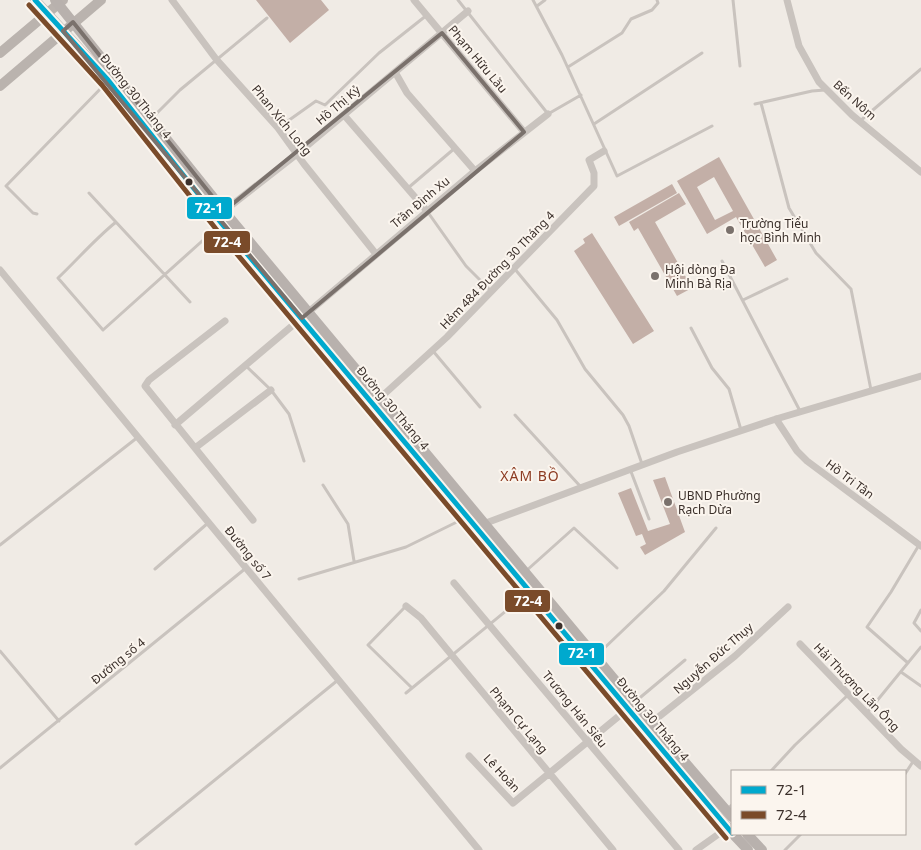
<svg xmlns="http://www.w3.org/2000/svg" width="921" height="850" viewBox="0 0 921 850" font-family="'Noto Sans',sans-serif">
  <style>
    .building { fill: #c3afa7; fill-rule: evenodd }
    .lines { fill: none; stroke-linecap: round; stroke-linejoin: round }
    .lane { stroke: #c9c3be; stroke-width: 3 }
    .street { stroke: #c9c3be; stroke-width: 7 }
    .secondary { stroke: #bab3ae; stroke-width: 10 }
    .primary { stroke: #b8b1ad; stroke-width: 10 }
    .bus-1-casing { stroke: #fbf5ee; stroke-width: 9 }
    .bus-2-casing { stroke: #fbf5ee; stroke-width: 9 }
    .bus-1 { stroke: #00a9ce; stroke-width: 5 }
    .bus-2 { stroke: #7a4b2a; stroke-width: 5 }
    .marked { fill: none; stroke: #7a716c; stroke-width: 4; stroke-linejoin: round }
    .bus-dot { fill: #3b302b; stroke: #fbf5ee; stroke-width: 2 }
    .poi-dot { fill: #7a716c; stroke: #fbf5ee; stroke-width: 2 }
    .labels { text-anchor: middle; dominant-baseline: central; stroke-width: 4; stroke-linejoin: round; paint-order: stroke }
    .street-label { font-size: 12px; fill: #3b302b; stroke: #fbf5ee }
    .poi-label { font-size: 12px; fill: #3b302b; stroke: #fbf5ee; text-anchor: start }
    .neighbourhood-label { font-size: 14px; letter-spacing: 1px; fill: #8c3b22; stroke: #fbf5ee }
    .line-badge { stroke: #fbf5ee; stroke-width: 2 }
    .badge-label { font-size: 14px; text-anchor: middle; font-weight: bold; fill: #fff }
  </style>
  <rect width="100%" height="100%" fill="#f0ebe5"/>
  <path class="building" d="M256,0h65l8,10 -39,33z
    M719,157l58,103 -12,7 -29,-50 -29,17 -30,-53zM714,177l19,34 -18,9 -18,-33z
    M672,184l5,9 -58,33 -5,-9z
    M679,193l7,11 -31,18 37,66 -15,8 -39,-68 -4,3 -5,-9z
    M592,233l62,98 -21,13 -59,-93 11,-8 -2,-4z
    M665,477l20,55 -40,23 -5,-8 6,-3 -4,-10 -6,2 -18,-43 13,-5 17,43 22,-7 -17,-44z"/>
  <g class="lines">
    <path class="lane" d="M458,0l90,114 33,-19
      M533,0l29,55 55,121 95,-50
      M733,0l7,66
      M537,6l8,-6
      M568,67l46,-29 8,-5 9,-14 21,-9 6,-7 -1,-3
      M761,103l28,105 27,45 35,36 20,101
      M755,104l57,-13 13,-1
      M152,118l28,-28 87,-72
      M860,121l61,-52
      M594,124l108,-71
      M278,128l38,-27 9,4 54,-52 48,-38
      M408,188l47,-40
      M89,193l101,109
      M427,211l39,55 26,26
      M37,214l-4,-1 -27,-27 101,-104
      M116,222c-21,17 -38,37 -58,56l45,52 117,-105
      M722,261l78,150
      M514,268l43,52 28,49 38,46 6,11 13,38
      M743,300l44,-21
      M691,328l21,40 17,21 12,41
      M433,351l47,56
      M246,366l25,24 18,24 15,47
      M515,415l65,71
      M630,469l19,50
      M323,485l25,39 6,37
      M0,545l138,-108
      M155,569l53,-46
      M526,571l48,-43 43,40
      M299,579l107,-32 59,-29
      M406,606l-38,39 44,43
      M921,610l-7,13 7,8
      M0,651l59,70
      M596,656l68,-65 52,-63
      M908,663l-41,-36 24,-35 28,-47
      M901,672l20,14
      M406,693l123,-101
      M636,701l49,-41
      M867,713l54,-66
      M0,768l246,-200
      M771,771l24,-26 54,-51
      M905,774l9,-14
      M727,809l5,-4
      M136,844l202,-164
      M785,850l16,-16"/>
    <path class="street" d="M172,0l44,59 62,69 26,36 72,90
      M414,0l110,132
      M787,0l12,46 20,36 33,33 69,57
      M395,72l12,21 68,78
      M344,115l83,96
      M224,211l73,-57 171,-143
      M0,270l479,580
      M225,321l-76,59 -4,6 108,134
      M380,398l67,-61 147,-151v-13l-5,-13 15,-9
      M776,419l21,32 10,10 114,85
      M175,425l300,-254 73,-57
      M195,448l76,-58
      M486,523l191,-71 99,-33 145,-43
      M454,583l225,267
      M406,606l15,12 192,232
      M800,644l101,105 20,17
      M651,723l84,-67 53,-49
      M469,756l44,47 117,-96
      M696,850l31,-22"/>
    <path class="secondary" d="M0,53l63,-53
      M0,86l101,-86"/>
    <path class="primary" d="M35,0l73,80 114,144 510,609
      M55,0l169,211 410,492 98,114
      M733,834l15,16
      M747,834l15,16"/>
    <g class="bus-1-casing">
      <path id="bus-1" d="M35,0l73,80 114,144 510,609"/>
    </g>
    <g class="bus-2-casing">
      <path id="bus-2" d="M29,5l73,80 114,144 510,609"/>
    </g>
    <use href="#bus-1" class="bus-1"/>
    <use href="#bus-2" class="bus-2"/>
  </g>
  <path class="marked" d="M73,22l151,189 218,-178 82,99 -222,186 -239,-287z"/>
  <g class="bus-dot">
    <circle cx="189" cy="182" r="4.5"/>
    <circle cx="559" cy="626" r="4.5"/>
  </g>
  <g class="poi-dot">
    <circle cx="730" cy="230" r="5"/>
    <circle cx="655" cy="276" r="5"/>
    <circle cx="668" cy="502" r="5"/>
  </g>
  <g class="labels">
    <g class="street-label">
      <text transform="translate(478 59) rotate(50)">Phạm Hữu Lầu</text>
      <text transform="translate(136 96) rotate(51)">Đường 30 Tháng 4</text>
      <text transform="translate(855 100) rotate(42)">Bến Nôm</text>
      <text transform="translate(338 105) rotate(-40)">Hồ Thị Kỷ</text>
      <text transform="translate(282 120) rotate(51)">Phan Xích Long</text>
      <text transform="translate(420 202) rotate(-40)">Trần Đình Xu</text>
      <text transform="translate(497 270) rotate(-46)">Hẻm 484 Đường 30 Tháng 4</text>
      <text transform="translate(393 408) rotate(50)">Đường 30 Tháng 4</text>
      <text transform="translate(850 479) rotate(37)">Hồ Tri Tân</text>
      <text transform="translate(248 553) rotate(51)">Đường số 7</text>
      <text transform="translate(713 658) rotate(-41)">Nguyễn Đức Thụy</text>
      <text transform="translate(118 661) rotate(-39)">Đường số 4</text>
      <text transform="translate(857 687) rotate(46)">Hải Thượng Lãn Ông</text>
      <text transform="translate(575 709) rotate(51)">Trương Hán Siêu</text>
      <text transform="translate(653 719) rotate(50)">Đường 30 Tháng 4</text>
      <text transform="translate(519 720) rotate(50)">Phạm Cự Lạng</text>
      <text transform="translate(502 773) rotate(47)">Lê Hoàn</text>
    </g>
    <g class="poi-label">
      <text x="740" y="223">Trường Tiểu<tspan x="740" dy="14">học Bình Minh</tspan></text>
      <text x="665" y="269">Hội dòng Đa<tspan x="665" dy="14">Minh Bà Rịa</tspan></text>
      <text x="678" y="495">UBND Phường<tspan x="678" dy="14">Rạch Dừa</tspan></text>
    </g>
    <g class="neighbourhood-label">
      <text x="530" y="475">XÂM BỒ</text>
    </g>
  </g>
  <g class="line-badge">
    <rect x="186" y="196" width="47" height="24" rx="5" fill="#00a9ce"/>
    <rect x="203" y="230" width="48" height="24" rx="5" fill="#7a4b2a"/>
    <rect x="504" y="589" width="47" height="24" rx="5" fill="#7a4b2a"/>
    <rect x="558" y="642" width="47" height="24" rx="5" fill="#00a9ce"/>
  </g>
  <g class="badge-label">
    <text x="209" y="213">72-1</text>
    <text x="227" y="247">72-4</text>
    <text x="528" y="606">72-4</text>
    <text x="582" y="658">72-1</text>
  </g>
  <rect x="731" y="770" width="175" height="65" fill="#fbf5ee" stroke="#aea6a0"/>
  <rect x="741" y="786" width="25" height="8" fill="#00a9ce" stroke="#aea6a0"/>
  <text x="776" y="795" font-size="15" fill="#3b302b">72-1</text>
  <rect x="741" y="811" width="25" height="8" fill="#7a4b2a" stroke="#aea6a0"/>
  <text x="776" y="820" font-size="15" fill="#3b302b">72-4</text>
</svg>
